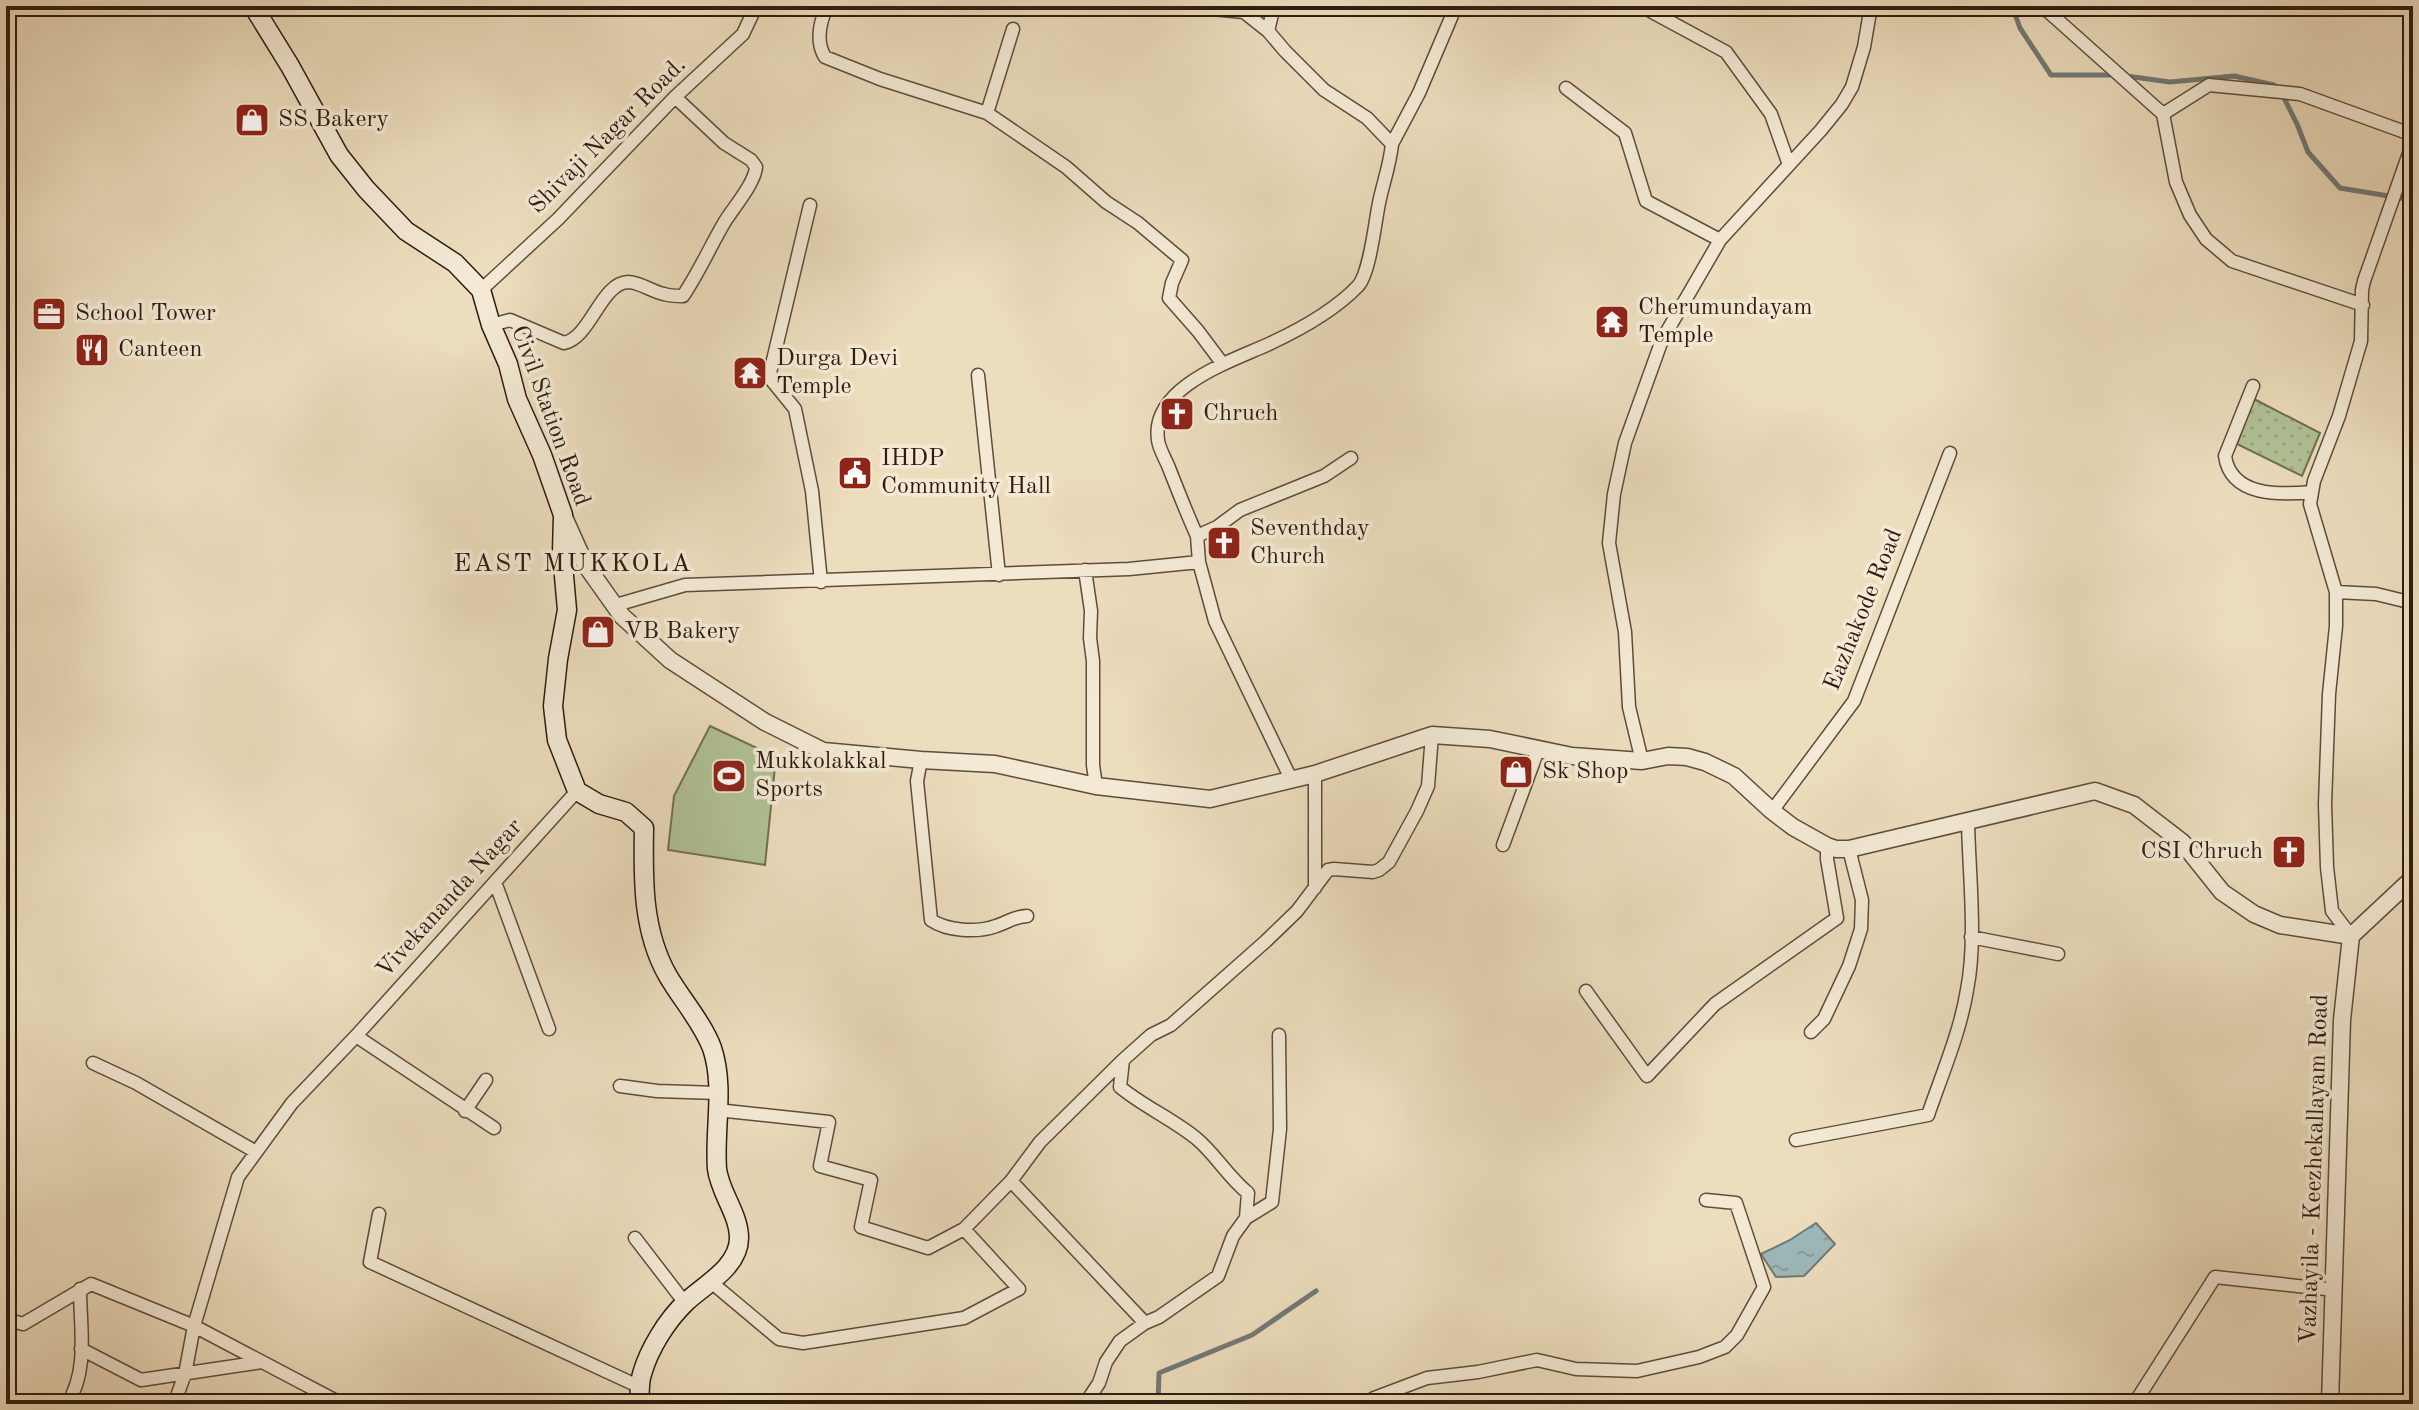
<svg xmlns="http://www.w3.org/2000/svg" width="2419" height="1410" viewBox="0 0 2419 1410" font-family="'Old Standard TT',serif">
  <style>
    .grass { fill: url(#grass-dots); stroke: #706f54; stroke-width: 2 }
    .pitch { fill: #b1c296; stroke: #706f54; stroke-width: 2 }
    .water { fill: url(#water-ripples); stroke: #717a77; stroke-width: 2 }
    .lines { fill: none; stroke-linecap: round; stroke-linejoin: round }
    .stream { stroke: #717a77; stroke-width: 5 }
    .minor-casing { stroke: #5e4c3c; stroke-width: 15 }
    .tertiary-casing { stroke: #5e4c3c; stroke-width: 19 }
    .secondary-casing { stroke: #2e1c11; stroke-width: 21 }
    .minor { stroke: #f3e9d4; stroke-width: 12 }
    .tertiary { stroke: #f3e9d4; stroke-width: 16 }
    .secondary { stroke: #f3e9d4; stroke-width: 18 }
    .labels { text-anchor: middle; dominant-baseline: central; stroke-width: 7; stroke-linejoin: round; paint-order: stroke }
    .poi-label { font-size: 24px; fill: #2e1c11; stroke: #f3e9d4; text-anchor: start }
    .street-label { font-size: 24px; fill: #2e1c11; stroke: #f3e9d4 }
    .neighbourhood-label { font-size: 26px; letter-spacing: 2px; fill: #2e1c11; stroke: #f3e9d4 }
  </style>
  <defs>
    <pattern id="grass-dots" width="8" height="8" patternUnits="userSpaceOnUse" patternTransform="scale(2)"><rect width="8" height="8" fill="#b1c296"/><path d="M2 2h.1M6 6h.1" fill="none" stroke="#99a680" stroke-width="1.8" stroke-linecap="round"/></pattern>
    <pattern id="water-ripples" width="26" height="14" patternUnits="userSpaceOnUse" patternTransform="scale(2)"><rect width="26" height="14" fill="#9db9bb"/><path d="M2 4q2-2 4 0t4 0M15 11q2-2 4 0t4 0" fill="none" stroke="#889ea0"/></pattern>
  </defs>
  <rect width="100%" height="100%" fill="#ecddbd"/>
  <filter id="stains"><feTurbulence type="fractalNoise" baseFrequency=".0025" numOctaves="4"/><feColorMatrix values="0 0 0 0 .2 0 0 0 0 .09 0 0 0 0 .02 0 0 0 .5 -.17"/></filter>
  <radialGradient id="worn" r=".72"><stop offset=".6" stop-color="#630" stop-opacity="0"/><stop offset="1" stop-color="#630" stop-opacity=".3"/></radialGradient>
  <path class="grass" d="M2254,399l66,34 -18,43 -65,-32z"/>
  <path class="pitch" d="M710,726l66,31 -11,108 -97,-15 6,-54z"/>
  <path class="water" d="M1816,1223l19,21 -31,32 -28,1 -15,-23 29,-14z"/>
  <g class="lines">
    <path class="stream" d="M2012,6l8,22 31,47h68l51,7 64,-6 40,9 7,7 16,32 11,28 32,36 73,12
      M1158,1404l1,-31 93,-38 64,-44"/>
    <g class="minor-casing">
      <path id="minor" d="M827,6c-7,16 -12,35 -2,51l55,22 107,34 79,54 40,35 32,21 44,37 -10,23 -3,15 29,33 24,32
        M1179,6l65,6 24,19 17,20 39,39 43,28 25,26c-2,21 -9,39 -13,59 -4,19 -9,70 -21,83 -23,24 -57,43 -87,57 -36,17 -121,43 -113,97 1,9 8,20 11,28 9,23 18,46 28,68
        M1641,6l85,46 45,62 18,51
        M2042,6l121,108 13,68 14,33 16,24 26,22 131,44
        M1268,31l6,-25
        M1566,88l59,45 21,68 74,39
        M987,113l26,-84
        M2163,114l46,-29 91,9 113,41
        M1392,144l27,-51 37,-87
        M810,205l-41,172 26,32 17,82 9,91
        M481,290l77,-71 117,-122 68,-63 13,-28
        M491,325l19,-5 54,23c27,-6 37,-60 64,-61 12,0 24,10 36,12 6,2 13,2 19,2 16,-24 27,-49 41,-73 9,-15 31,-40 32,-56l-5,-7 -27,-17 -49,-46
        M978,375l21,200
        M2253,386l-28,70c6,41 55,39 87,36
        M1199,562l16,59 76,158
        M1085,570l6,41 -1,27 3,23v104l3,21
        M2336,592l40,2 37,9
        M616,605l69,-20 444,-16 70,-7 -2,-26 20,-9 23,-17 84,-34 27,-18
        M921,760l-4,21 14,139c16,11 46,13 65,6 13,-4 16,-9 31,-10
        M1642,761l-13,-54 -4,-75 -16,-89 5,-49 11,-51 37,-103 58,-100 101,-110 21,-26 10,-17 12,-40 7,-41
        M1315,774v114
        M1772,811l82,-110 96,-248
        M1503,845l35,-95
        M495,882l54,147
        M2351,936l-19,-25 -5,-44 -2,-63 4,-110 7,-68v-34l-26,-88 4,-23 25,-65 22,-75 1,-51 2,-9 49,-139
        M1971,937l87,17
        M1586,991l61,85 68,-72 122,-86 -10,-59v-13
        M1811,1032l13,-13 25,-53 12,-37 1,-29 -13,-51
        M356,1036l138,92
        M93,1063l43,20 120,69
        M620,1086l37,5 61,2
        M717,1110l112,12 -9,44 51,14 -10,47 67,21 36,-19
        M465,1111l21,-31
        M1796,1140l132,-25c14,-41 32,-82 39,-125 10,-50 2,-116 1,-168
        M1011,1181l29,-39 83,-82
        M379,1214l-9,48 270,125
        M1246,1218l26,-16 8,-73 -1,-94
        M635,1238l50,65
        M711,1282l68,57 24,4 161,-25 55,-29 -55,-60 47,-48 134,142
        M6,1319l17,5 68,-40 103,42 148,78
        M81,1349l60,31 121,-18
        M67,1404c22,-33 13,-77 13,-115
        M174,1404l11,-30 9,-48 44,-149 54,-74 64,-67 221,-245
        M1085,1404l14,-21 7,-21 14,-21 25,-18 14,-6 59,-41 15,-40 13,-18 2,-25c-20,-16 -32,-38 -51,-54 -24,-20 -53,-32 -77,-52l3,-27 28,-25 20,-10 95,-84 31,-30 31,-41 6,-1 39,3 6,-2 10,-8 28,-51 11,-25 4,-51
        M1367,1404l7,-6 53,-20 51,-6 59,-12 39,9 61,2 62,-14 26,-10 12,-12 27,-48 -28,-84 -30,-3
        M2134,1404l81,-127 120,13"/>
    </g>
    <g class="tertiary-casing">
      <path id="tertiary" d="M563,515l22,49 37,52 48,44 95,62 58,29 98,9 74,4 101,22 114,13 105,-25 117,-39 58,4 82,17 70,5 26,-5 19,1 18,5 29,14 38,35 21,16 34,19 9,3h13l246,-58 39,14 48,37 40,50 32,22 26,11 71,11
        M2351,936l62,-58
        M2330,1404l12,-384 9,-84"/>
    </g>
    <g class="secondary-casing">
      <path id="secondary" d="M253,6l37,60 49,89 27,34 40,42 49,32 26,27 10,35 17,39 9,35 25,56 21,60 -1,38 5,57 -9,49 -5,47 4,34 20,51 22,13 27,8 18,16c-1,50 -2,103 24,148 14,24 34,46 44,72 13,39 2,81 5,121 3,24 22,45 22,69 0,29 -35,47 -53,64 -19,18 -37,47 -44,72 -3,9 -2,20 -3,30"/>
    </g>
    <use href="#minor" class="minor"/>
    <use href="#tertiary" class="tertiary"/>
    <use href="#secondary" class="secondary"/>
  </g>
  <defs>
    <g id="shop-square" transform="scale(1.8)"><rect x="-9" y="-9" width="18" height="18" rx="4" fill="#8f2418" stroke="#f3e9d4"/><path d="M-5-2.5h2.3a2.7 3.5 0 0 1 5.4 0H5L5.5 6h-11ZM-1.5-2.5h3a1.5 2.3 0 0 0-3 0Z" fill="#fff"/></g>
    <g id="office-square" transform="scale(1.8)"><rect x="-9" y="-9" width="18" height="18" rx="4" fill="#8f2418" stroke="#f3e9d4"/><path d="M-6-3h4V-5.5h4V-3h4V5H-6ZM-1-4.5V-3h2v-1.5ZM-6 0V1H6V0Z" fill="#fff"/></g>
    <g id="temple-square" transform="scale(1.8)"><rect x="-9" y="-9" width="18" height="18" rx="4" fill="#8f2418" stroke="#f3e9d4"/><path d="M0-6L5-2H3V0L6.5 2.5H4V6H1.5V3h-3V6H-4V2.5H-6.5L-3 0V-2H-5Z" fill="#fff"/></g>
    <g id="restaurant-square" transform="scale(1.8)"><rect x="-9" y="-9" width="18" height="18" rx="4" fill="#8f2418" stroke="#f3e9d4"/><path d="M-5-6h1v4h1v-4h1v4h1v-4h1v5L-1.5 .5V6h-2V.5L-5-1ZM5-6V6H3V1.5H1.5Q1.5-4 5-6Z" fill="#fff"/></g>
    <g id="church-square" transform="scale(1.8)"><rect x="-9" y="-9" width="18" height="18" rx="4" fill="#8f2418" stroke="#f3e9d4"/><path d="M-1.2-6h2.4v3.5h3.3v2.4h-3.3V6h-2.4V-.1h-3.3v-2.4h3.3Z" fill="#fff"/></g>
    <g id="civic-square" transform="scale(1.8)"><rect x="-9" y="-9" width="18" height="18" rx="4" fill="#8f2418" stroke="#f3e9d4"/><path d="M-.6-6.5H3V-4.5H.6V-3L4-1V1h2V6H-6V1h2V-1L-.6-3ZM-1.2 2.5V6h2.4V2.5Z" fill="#fff"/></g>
    <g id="stadium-square" transform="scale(1.8)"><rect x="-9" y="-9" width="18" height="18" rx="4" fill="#8f2418" stroke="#f3e9d4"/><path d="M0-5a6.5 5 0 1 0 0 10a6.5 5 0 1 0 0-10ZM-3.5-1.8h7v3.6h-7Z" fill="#fff"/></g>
  </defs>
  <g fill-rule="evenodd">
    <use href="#shop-square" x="252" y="120"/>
    <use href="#office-square" x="49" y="314"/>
    <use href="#temple-square" x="1612" y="322"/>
    <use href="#restaurant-square" x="92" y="350"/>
    <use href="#temple-square" x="750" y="373"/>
    <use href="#church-square" x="1177" y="414"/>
    <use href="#civic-square" x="855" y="473"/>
    <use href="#church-square" x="1224" y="543"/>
    <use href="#shop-square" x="598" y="632"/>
    <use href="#shop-square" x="1516" y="772"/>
    <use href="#stadium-square" x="729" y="776"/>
    <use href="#church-square" x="2289" y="852"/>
  </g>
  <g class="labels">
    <g class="poi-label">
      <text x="278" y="120">SS Bakery</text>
      <text x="1638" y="308">Cherumundayam<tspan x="1638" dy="28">Temple</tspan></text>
      <text x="75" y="314">School Tower</text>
      <text x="118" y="350">Canteen</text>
      <text x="776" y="359">Durga Devi<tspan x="776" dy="28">Temple</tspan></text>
      <text x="1203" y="414">Chruch</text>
      <text x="881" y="459">IHDP<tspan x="881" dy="28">Community Hall</tspan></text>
      <text x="1250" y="529">Seventhday<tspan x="1250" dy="28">Church</tspan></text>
      <text x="624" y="632">VB Bakery</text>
      <text x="755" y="762">Mukkolakkal<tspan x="755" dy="28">Sports</tspan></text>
      <text x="1542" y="772">Sk Shop</text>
      <text x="2263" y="852" text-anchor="end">CSI Chruch</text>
    </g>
    <g class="street-label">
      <text transform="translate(608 136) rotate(-45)">Shivaji Nagar Road.</text>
      <text transform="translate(550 416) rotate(70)">Civil Station Road</text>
      <text transform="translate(1864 610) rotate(-68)">Eazhakode Road</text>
      <text transform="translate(450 899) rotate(-48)">Vivekananda Nagar</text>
      <text transform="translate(2315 1169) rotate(-88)">Vazhayila - Keezhekallayam Road</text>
    </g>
    <g class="neighbourhood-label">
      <text x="573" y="564">EAST MUKKOLA</text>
    </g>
  </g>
  <rect width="2419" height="1410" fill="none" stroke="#ecddbd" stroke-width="32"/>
  <rect x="8" y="8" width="2403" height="1394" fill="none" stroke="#2e1c11" stroke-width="4"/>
  <rect x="16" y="16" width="2387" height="1378" fill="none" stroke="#2e1c11" stroke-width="2"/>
  <rect width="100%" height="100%" filter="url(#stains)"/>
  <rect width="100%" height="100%" fill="url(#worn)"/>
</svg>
